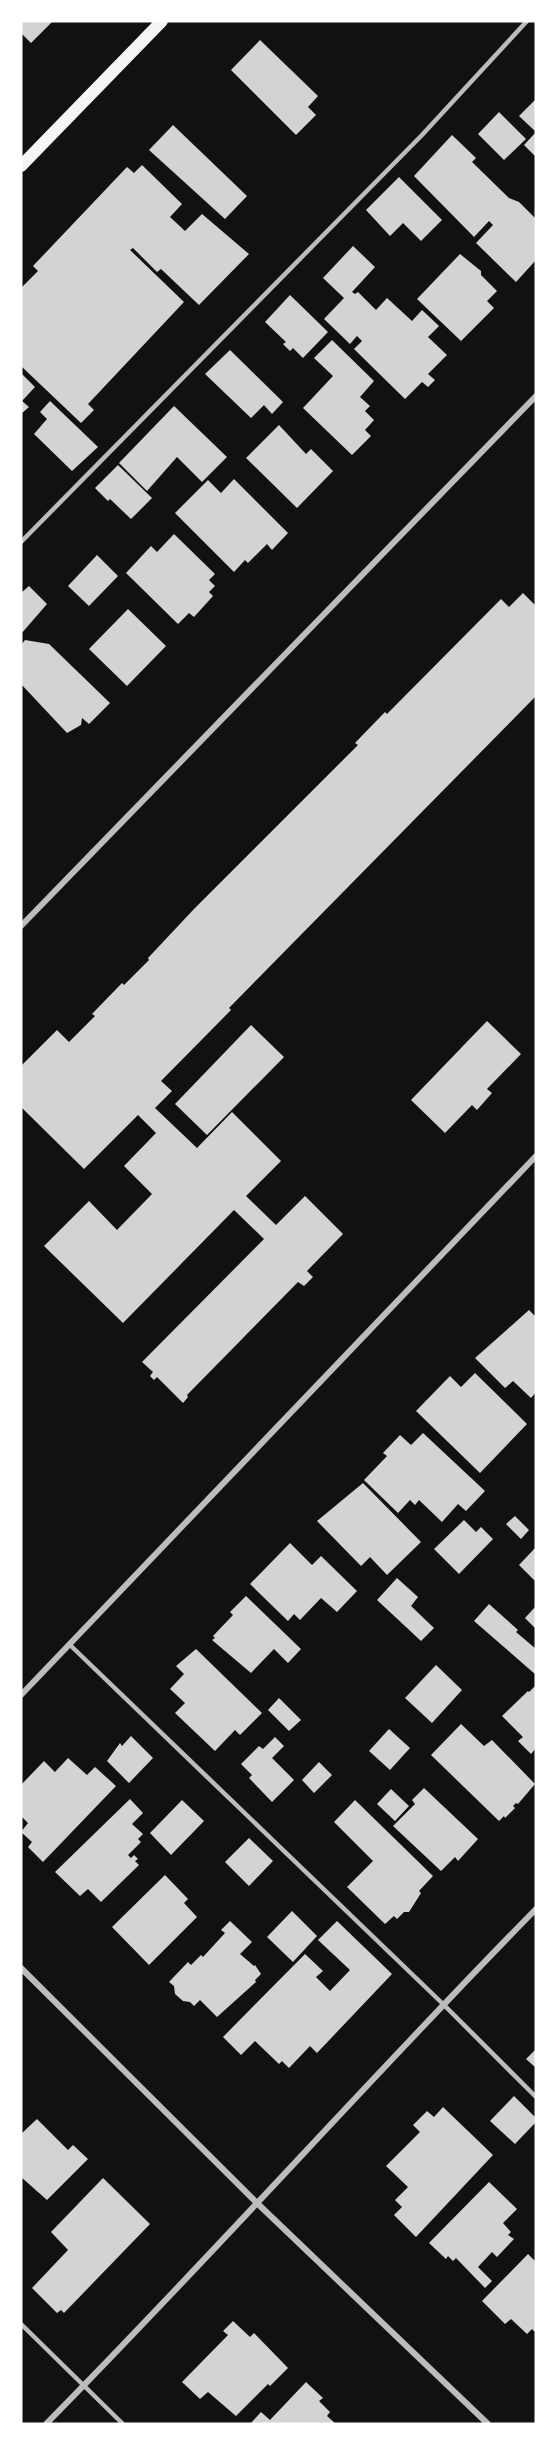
<svg xmlns="http://www.w3.org/2000/svg" width="557" height="2445" viewBox="0 0 557 2445" font-family="'Alegreya Sans',sans-serif">
  <style>
    .building { fill: #d3d3d3 }
    .lines { fill: none; stroke-linecap: round; stroke-linejoin: round }
    .service { stroke: #bcbcbc; stroke-width: 4.5 }
    .minor { stroke: #bcbcbc; stroke-width: 6 }
    .secondary { stroke: #f5f5f5; stroke-width: 12 }
  </style>
  <rect width="100%" height="100%" fill="#111"/>
  <path class="building" d="M21,21h32l-22,22 -10,-10z
    M260,40l58,56 -10,11 8,8 -20,20 -65,-65z
    M535,100l1,1v56l-12,-12 12,-13 -17,-16z
    M499,112l27,27 -22,21 -26,-26z
    M173,125l74,71 -22,23 -76,-69z
    M452,135l24,23 -4,4 37,36 10,4 17,17v41l-20,22 -40,-39 17,-18 -4,-4 -15,16 -60,-61z
    M142,165l40,39 -12,13 15,14 17,-17 47,40 -50,51 -38,-36 -4,3 -24,-24 -3,2 54,52 -96,102 6,6 -13,13 -60,-57v-78l17,-17 -5,-5 94,-99 7,6z
    M399,177l43,43 -21,21 -18,-18 -13,13 -24,-26z
    M353,246l22,21 -23,25 3,2 3,-2 18,18 11,-12 25,23 10,-11 17,16 -11,11 19,18 -19,19 7,6 -7,7 -6,-5 -17,17 -51,-50 8,-8 -5,-5 -7,8 -26,-25 20,-21 -21,-20z
    M460,254l21,17v4l16,16 -10,10 7,7 -33,33 -44,-42z
    M290,295l38,37 -25,26 -10,-10 -3,3 -7,-7 3,-2 -21,-20z
    M332,340l42,41 -14,16 10,9 -5,5 9,9 -9,10 6,6 -19,19 -49,-47 30,-32 -19,-18z
    M230,350l53,52 -11,12 -8,-9 -13,13 -46,-44z
    M21,373l14,14 -13,14 7,6 -8,7z
    M50,401l48,46 -26,24 -38,-37 13,-15 -7,-7z
    M174,406l53,51 -25,25 -25,-25 -30,34 -28,-28z
    M279,425l27,29 5,-5 22,22 -36,37 -51,-50z
    M118,465l34,33 -21,21 -21,-20 -2,2 -13,-13z
    M234,479l54,54 -16,17 -5,-6 -19,19 -3,-3 -11,12 -59,-59 33,-33 13,13z
    M174,534l41,40 -6,6 6,6 -6,6 4,4 -19,21 -5,-4 -11,11 -52,-51 25,-27 6,6z
    M97,555l21,21 -29,30 -21,-20z
    M29,586l18,18 -26,30v-41z
    M523,593l13,13v90l-307,312 2,2 -70,71 11,10 -17,17 42,40 35,-36 49,49 -35,35 30,29 29,-29 38,38 -36,37 6,6 -9,9 -6,-4 -111,113 1,2 -5,6 -26,-26 -3,3 -4,-4 3,-4 -11,-10 122,-123 -30,-29 -111,113 -79,-77 45,-45 28,29 35,-36 -28,-28 32,-33 -18,-18 -54,54 -63,-62v-41l36,-36 12,12 26,-26 -3,-2 30,-31 2,2 25,-25 -1,-2 46,-49 164,-164 -3,-2 30,-31 2,2 114,-115 8,8z
    M128,609l38,37 -39,40 -38,-37z
    M25,640l24,4 61,59 -21,21 -7,-6 -1,7 -14,8 -46,-49v-39z
    M487,1021l34,33 -34,35 5,4 -15,17 -5,-5 -27,28 -34,-33z
    M251,1025l33,32 -77,78 -32,-31z
    M529,1310l7,7v75l-5,6 -18,-17 -8,7 -30,-30z
    M475,1373l52,51 -47,49 -64,-62 34,-35 11,11z
    M423,1433l62,58 -19,20 -8,-7 -16,18 -23,-22 -4,5 -5,-5 -12,13 -34,-33 23,-24 -4,-3 17,-18 11,10z
    M363,1483l58,59 -34,33 -17,-18 -9,9 -44,-45z
    M515,1516l14,14 -8,9 -15,-15z
    M464,1520l12,12 5,-5 12,12 -34,35 -25,-25z
    M290,1543l22,22 9,-9 36,35 -20,21 -16,-14 -21,22 -6,-6 -6,7 -38,-37z
    M536,1547v35l-17,-17z
    M397,1578l21,19 -7,9 23,22 -13,13 -44,-41z
    M246,1596l55,53 -13,14 -14,-14 -23,24 -39,-33 3,-2 -2,-2 20,-21 -3,-3z
    M489,1604l29,26 -2,2 20,17v26l-62,-54z
    M536,1606v23l-11,-11z
    M196,1649l66,64 -22,22 -5,-5 -20,21 -40,-38 10,-10 -15,-14 14,-15 -8,-8z
    M436,1665l26,25 -30,33 -27,-25z
    M536,1685v63l-5,6 -13,-13 5,-4 -21,-21 26,-25 1,1z
    M279,1698l22,22 -12,11 -21,-21z
    M461,1724l23,22 8,-6 43,44 -17,20 -2,-1 -3,3 2,2 -10,10 -1,-2 -5,5 -68,-66z
    M389,1729l21,19 -20,22 -21,-19z
    M131,1736l22,22 -24,25 -22,-22 13,-18 2,3z
    M275,1737l9,9 -12,12 22,22 -22,22 -23,-24 3,-3 -11,-11 18,-18 4,3z
    M68,1758l19,17 8,-8 21,19 -73,76 -15,-15 4,-5 -11,-10 7,-9 -7,-7v-31l23,-24 11,11z
    M319,1762l13,13 -18,18 -12,-13z
    M424,1788l54,51 -20,22 -3,-4 -14,14 -48,-45 22,-22 -3,-4z
    M391,1789l18,17 -14,15 -18,-17z
    M130,1799l13,14 -11,11 11,10 -5,5 3,3 -13,13 3,3 3,-3 4,4 -3,2 4,4 -38,37 -13,-13 -8,7 -25,-24z
    M182,1800l22,21 -33,34 -21,-22z
    M355,1800l78,76 -14,15 2,2 -12,19h-5l-7,7 -3,-3 -9,8 -38,-37 26,-26 -39,-39z
    M249,1838l24,23 -24,25 -24,-24z
    M165,1875l23,24 -4,4 13,14 -48,48 -37,-38z
    M292,1911l25,25 -24,26 -26,-25z
    M230,1921l22,21 -12,12 14,12 1,-1 6,9 -6,6 1,2 -39,35 -17,-17 -6,6 -4,-4 -7,-1 -8,-7 -1,-8 -5,-4 19,-20 3,3 10,-10 2,2 22,-24 -4,-3z
    M337,1921l55,53 -75,79 -7,-7 -21,22 -7,-7 -3,3 -24,-23 -14,14 -18,-18 82,-83 18,17 -7,6 14,14 20,-21 -32,-30z
    M536,2049v19l-10,-9z
    M514,2096l22,22v4l-21,22 -25,-23z
    M443,2107l50,48 -77,82 -22,-22 8,-8 -7,-7 13,-13 -22,-21 34,-34 -7,-7 14,-14 7,6z
    M37,2119l31,31 5,-5 15,14 -41,41 -26,-23v-43z
    M103,2178l47,46 -86,89 -3,-3 -4,3 -25,-25 36,-38 -17,-18z
    M489,2182l28,27 -14,14 8,9 -3,3 6,4 -17,18 -5,-5 -14,15 14,14 -7,7 -29,-30 -3,3 -5,-5 -2,3 -17,-16z
    M528,2254l8,8v71l-4,-4 -5,5 -16,-15 -6,5 -23,-23z
    M233,2321l17,16 4,-4 34,35 -18,18 -2,-2 -32,32 -28,-24 -8,7 -18,-17 46,-47 -5,-4z
    M306,2382l17,16 -4,3 11,11 -3,4 9,8h-86l11,-12 9,8z"/>
  <g class="lines">
    <path class="service" d="M21,542l401,-407 105,-114
      M69,1644l374,360 93,93
      M21,2324l102,100"/>
    <path class="minor" d="M21,926l515,-530
      M21,1695l515,-539
      M21,1968l237,236 230,220
      M46,2424c167,-169 324,-346 490,-515"/>
    <path class="secondary" d="M21,166l141,-145"/>
  </g>
  <rect width="557" height="2445" fill="none" stroke="#ffffff" stroke-width="45"/>
</svg>
